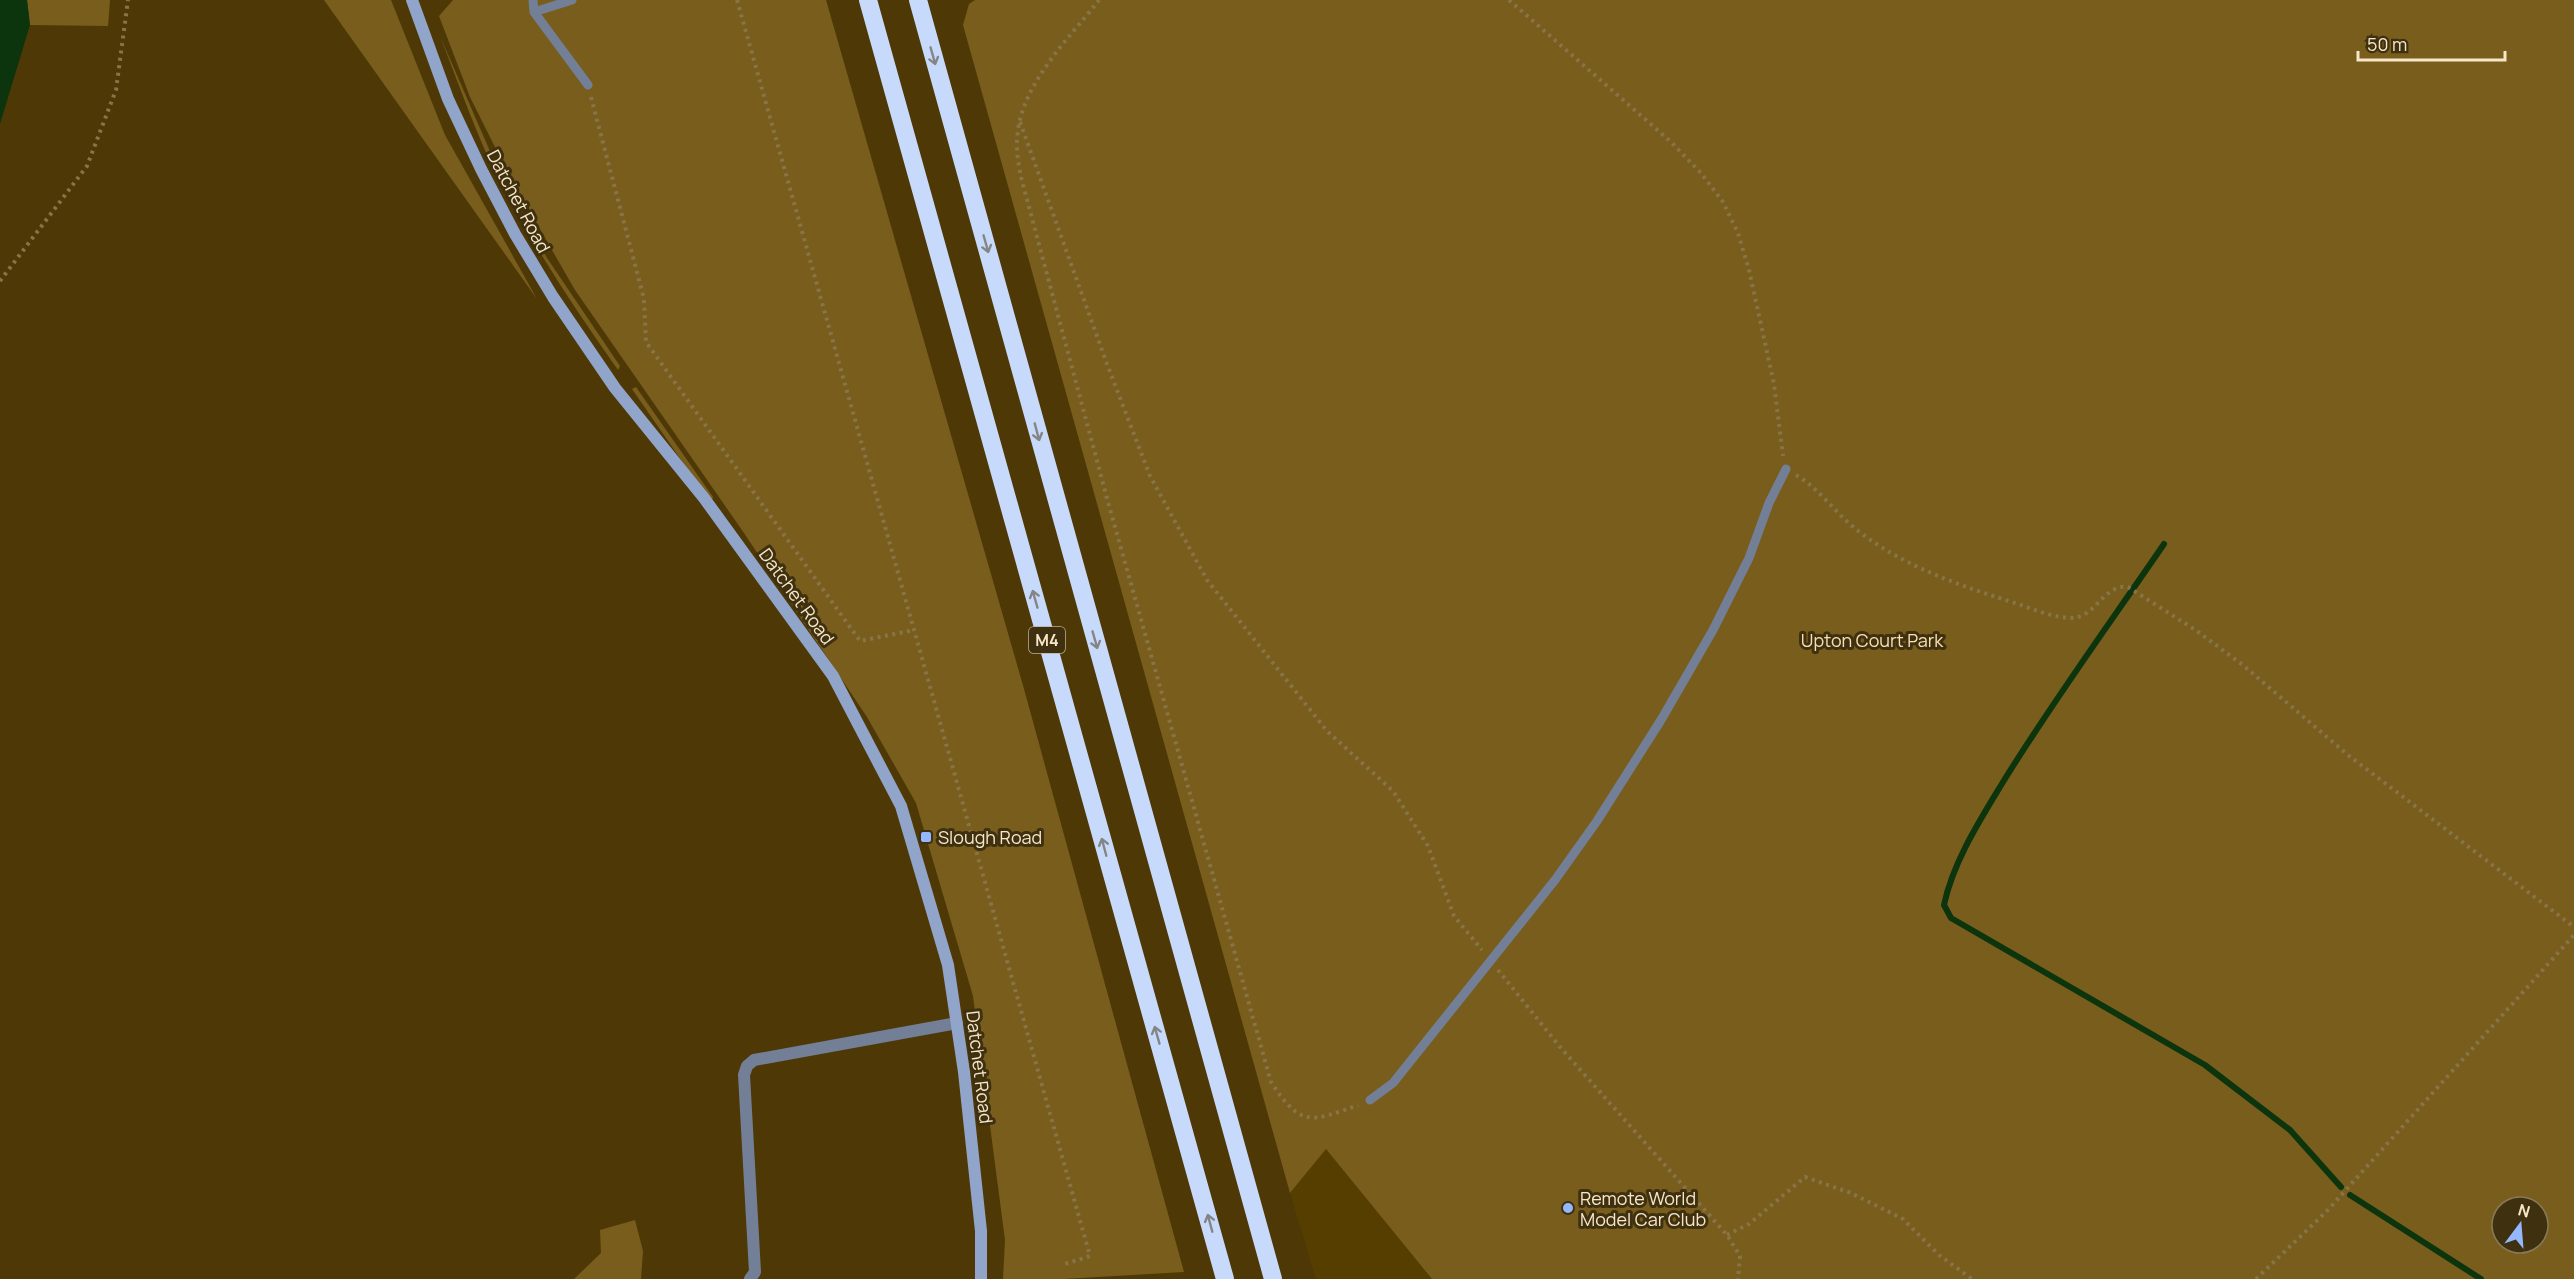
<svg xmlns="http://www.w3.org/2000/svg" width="2574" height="1279" viewBox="0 0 2574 1279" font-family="Manrope,sans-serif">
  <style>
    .built { fill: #563e01 }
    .green { fill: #795d1c; fill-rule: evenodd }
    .water { fill: #0c340d }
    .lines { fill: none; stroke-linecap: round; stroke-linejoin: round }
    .stream { stroke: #0c340d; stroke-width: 6 }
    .path { stroke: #877448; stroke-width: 4; stroke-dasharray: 3 4.5; stroke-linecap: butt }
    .lane { stroke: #737f97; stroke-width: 9 }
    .street { stroke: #737f97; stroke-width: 12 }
    .secondary { stroke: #91a4c9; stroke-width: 12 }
    .highway { stroke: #c8dafc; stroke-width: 18 }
    .oneway { stroke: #848586 }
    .poi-dot { fill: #94b7fd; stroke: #3f3010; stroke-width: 2 }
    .labels { text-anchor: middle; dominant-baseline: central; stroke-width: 6; stroke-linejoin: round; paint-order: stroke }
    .shield { fill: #3f3010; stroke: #c0b092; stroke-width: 1.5 }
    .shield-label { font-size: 16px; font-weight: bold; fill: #f7e7c9 }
    .street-label { font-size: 18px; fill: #f7e7c9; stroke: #3f3010 }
    .park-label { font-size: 18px; fill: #f8e0b3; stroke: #3f3010 }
    .poi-label { font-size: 18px; fill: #f7e7c9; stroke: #3f3010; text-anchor: start }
  </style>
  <rect width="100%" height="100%" fill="#4e3906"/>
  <path class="built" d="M1326,1149l106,130h-116l-26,-86z"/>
  <path class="green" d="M27,0h83l-2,26 -78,-1z
    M324,0h67l54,135 92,164z
    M453,0h373l198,689 160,583 -121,7h-60l2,-39 -32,-244 -57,-193 -49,-86 -123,-184 -169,-243 -65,-113 -40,-80 -31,-81z
    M975,0h1599v1279h-1142l-106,-130 -36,44 -327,-1168 6,-21zM2502,1207h36v36h-36z
    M440,36l62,143 45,79 73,108 -2,4c-42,-59 -81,-119 -115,-182 -25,-48 -43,-101 -63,-152z
    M636,387l77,110 -2,6 -79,-114z
    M635,1220l8,31 -2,28h-67l27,-26 -1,-23z"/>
  <path class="water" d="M0,0h27l3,25 -30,99z"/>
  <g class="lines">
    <path class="stream" d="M2164,544c-54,79 -111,157 -161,238 -23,38 -50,80 -59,123l7,13 254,147 85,65 51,57
      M2350,1195l131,84"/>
    <path class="path" d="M737,0l353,1256 -25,8
      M1099,0c-32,41 -83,89 -82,145 0,11 2,22 4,32l87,325 163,580c30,46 40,40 87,23
      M1509,0l161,141 31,32 22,29 15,31 11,37 25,114 9,72
      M591,97l53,202 2,43 214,299 54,-11
      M1020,122l87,242 43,112 57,104 120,151 66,60 35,55 26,70 28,34
      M0,281l87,-115 29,-76 12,-90
      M1796,475c24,14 39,38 61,55 47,37 104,56 161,74 17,6 34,13 53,14 25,0 32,-34 57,-31l69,44 47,35 104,89 226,172
      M1498,970l62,77 167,188 13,21 -2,23
      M1727,1235l22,-11 56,-47 46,16 52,26 36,36 33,24
      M2256,1279l71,-68 247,-276"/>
    <path class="lane" d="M533,0l1,12 38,-12
      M534,12l54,73
      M1370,1100l23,-17 162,-203 42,-59 64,-101 52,-90 36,-72 20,-55 17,-34"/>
    <path class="street" d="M750,1279l5,-7 -11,-197 3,-9 7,-6 203,-37"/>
    <path class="secondary" d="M412,0l36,99 33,70 34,65 38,63 62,91 89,110 129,178 68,130 47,159 16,107 17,159v48"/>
    <path class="highway" d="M868,0l357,1279
      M918,0l355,1279"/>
  </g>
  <defs><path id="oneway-shaft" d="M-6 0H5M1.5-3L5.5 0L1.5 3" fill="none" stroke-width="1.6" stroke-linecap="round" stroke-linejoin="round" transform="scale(1.5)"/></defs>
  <g class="oneway">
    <use href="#oneway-shaft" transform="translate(933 56) rotate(74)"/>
    <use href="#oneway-shaft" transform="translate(986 244) rotate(74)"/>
    <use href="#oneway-shaft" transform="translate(1037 432) rotate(75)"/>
    <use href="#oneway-shaft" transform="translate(1035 599) rotate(-106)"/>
    <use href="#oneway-shaft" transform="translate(1095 640) rotate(74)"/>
    <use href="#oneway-shaft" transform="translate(1104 847) rotate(-105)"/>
    <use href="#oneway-shaft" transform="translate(1157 1035) rotate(-106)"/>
    <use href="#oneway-shaft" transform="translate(1210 1223) rotate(-105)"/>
  </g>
  <g class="poi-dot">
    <rect x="920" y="831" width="12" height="12" rx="3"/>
    <circle cx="1568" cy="1208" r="6"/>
  </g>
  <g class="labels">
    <rect class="shield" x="1029" y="627" width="36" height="26" rx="4.5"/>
    <g class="shield-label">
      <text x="1047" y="640">M4</text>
    </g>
    <g class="street-label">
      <text transform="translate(519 201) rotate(62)">Datchet Road</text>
      <text transform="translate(797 596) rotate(54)">Datchet Road</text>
      <text transform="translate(980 1067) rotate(83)">Datchet Road</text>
    </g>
    <g class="park-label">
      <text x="1872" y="640">Upton Court Park</text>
    </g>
    <g class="poi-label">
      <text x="938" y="837">Slough Road</text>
      <text x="1580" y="1198">Remote World<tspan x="1580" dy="21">Model Car Club</tspan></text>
    </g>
  </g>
  <g transform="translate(2520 1225) rotate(16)"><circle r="28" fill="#3f3010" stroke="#89795a" stroke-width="1.5"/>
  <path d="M0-4.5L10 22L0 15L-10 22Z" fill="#94b7fd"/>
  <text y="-9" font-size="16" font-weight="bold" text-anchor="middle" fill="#f7e7c9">N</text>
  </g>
  <path d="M2358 51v9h147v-9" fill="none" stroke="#f7e7c9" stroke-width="3"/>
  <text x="2367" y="51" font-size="18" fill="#f7e7c9" stroke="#3f3010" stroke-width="4.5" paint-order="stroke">50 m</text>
</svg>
